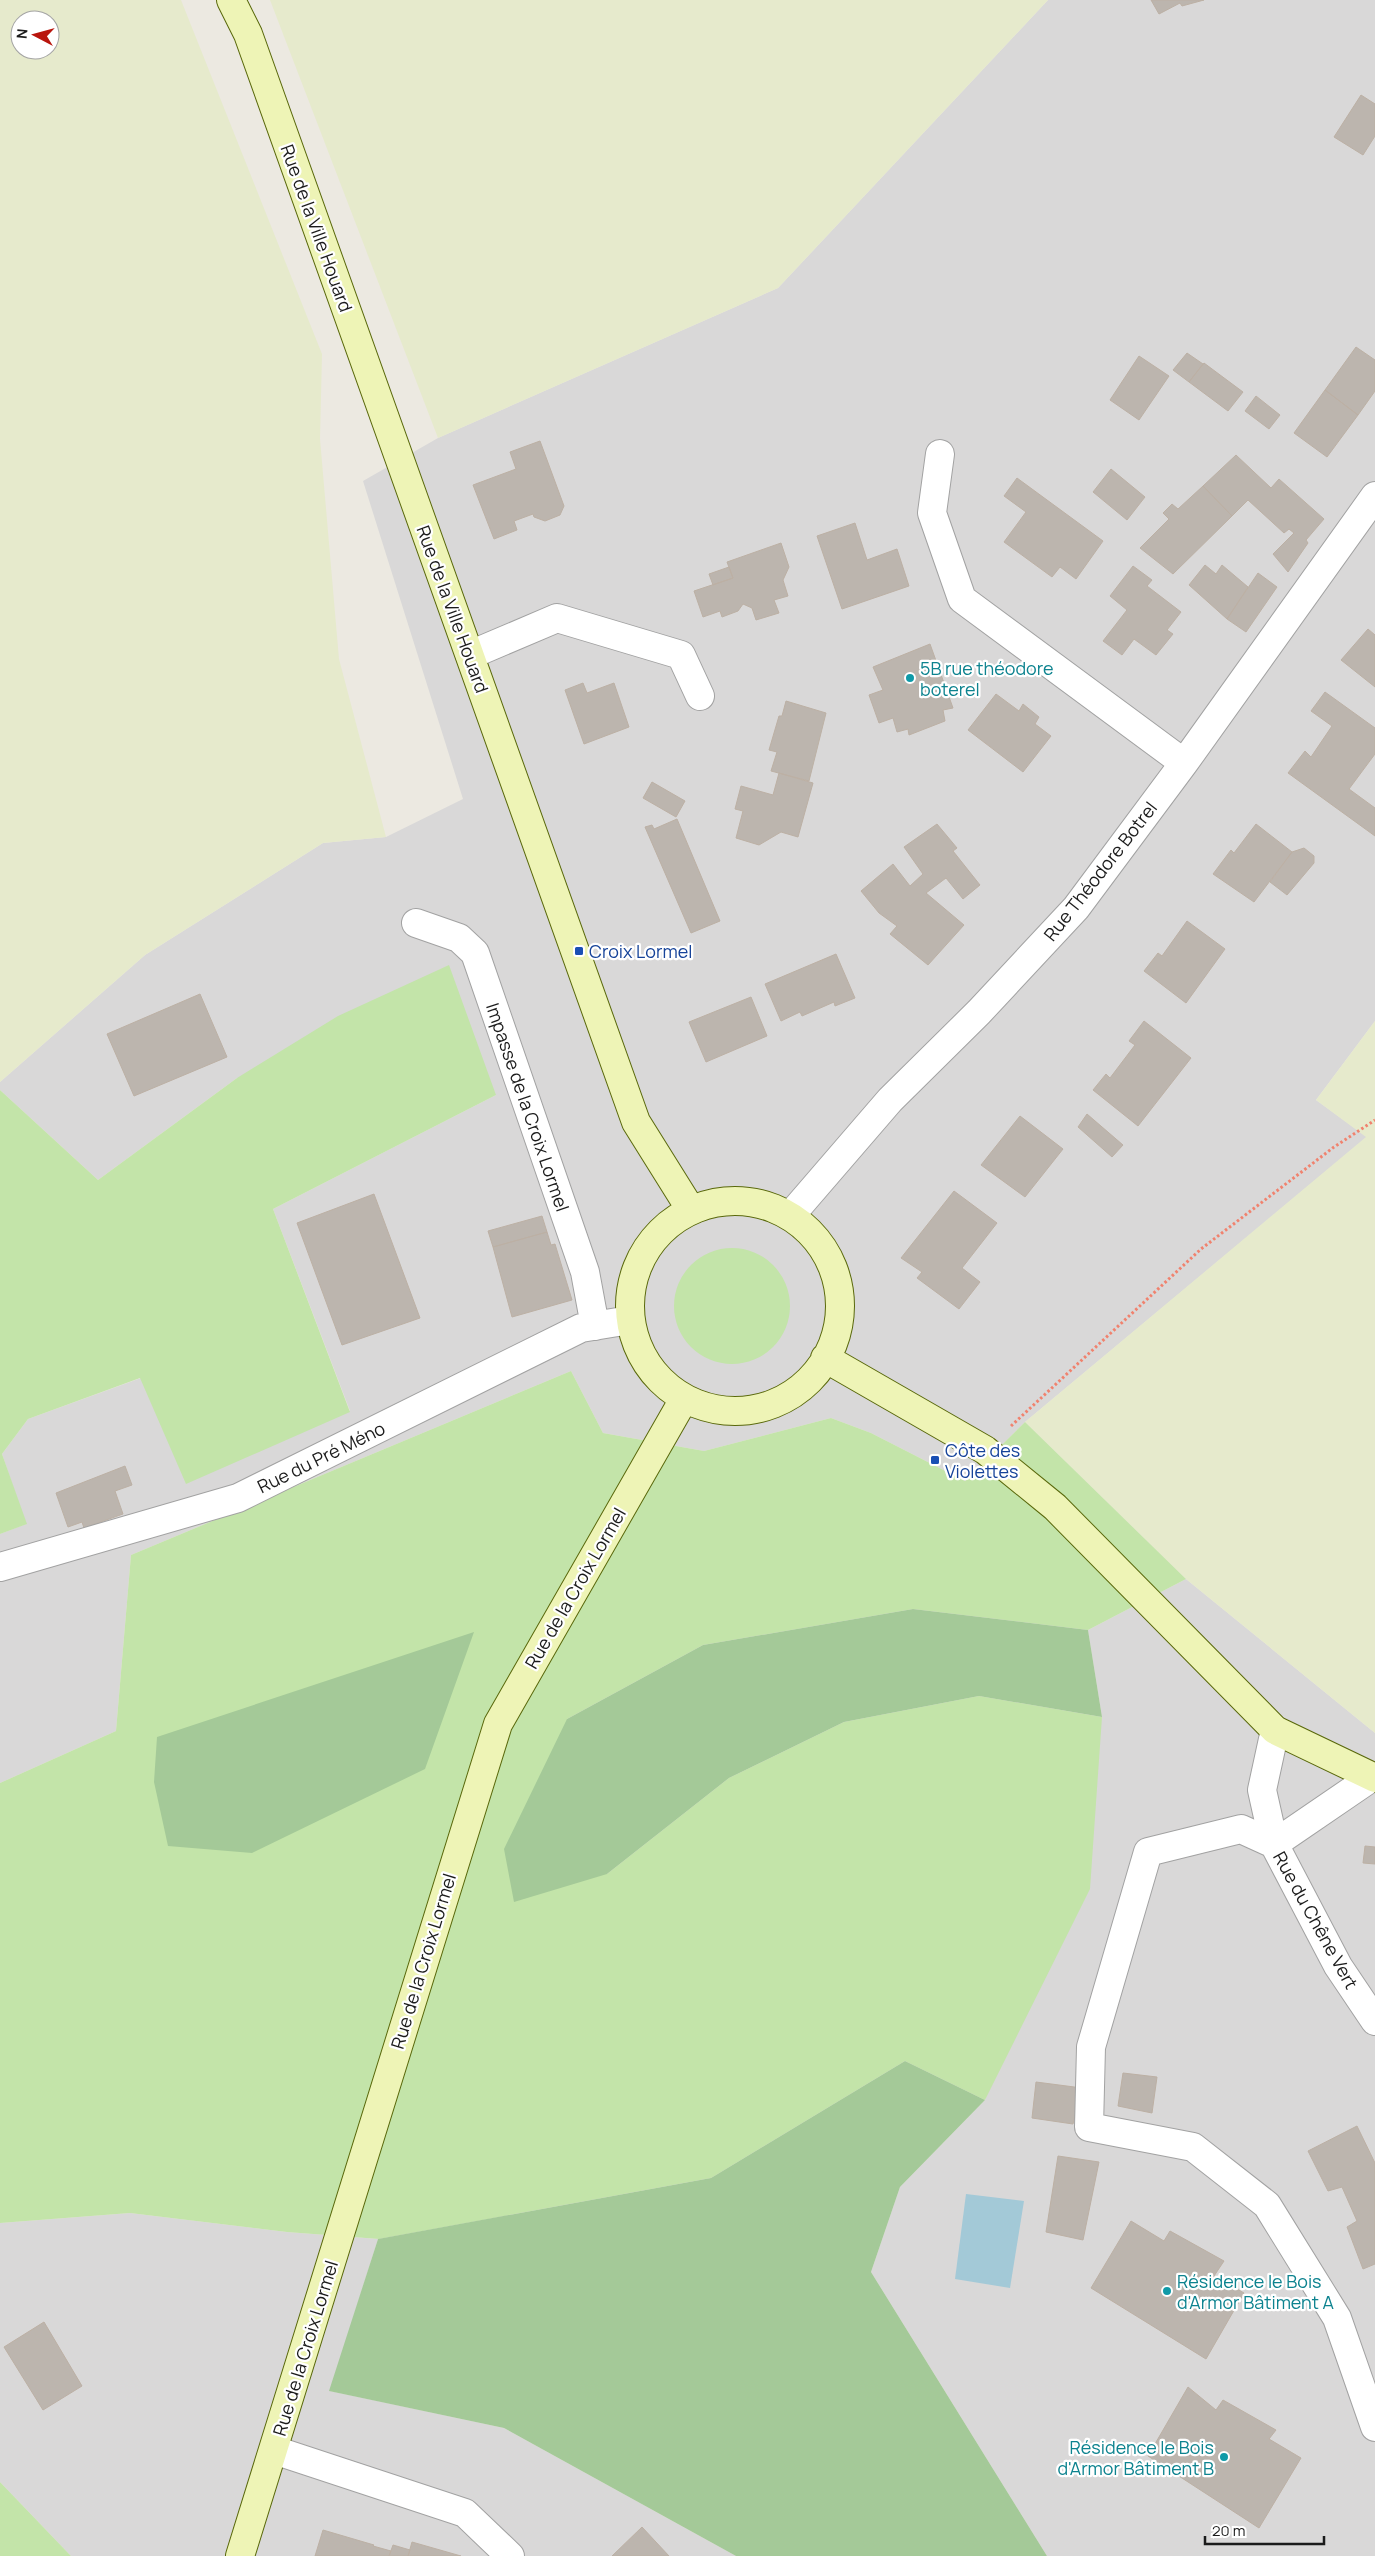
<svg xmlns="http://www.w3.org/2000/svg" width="1375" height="2556" viewBox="0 0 1375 2556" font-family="Manrope,sans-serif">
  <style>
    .residential { fill: #d9d8d8 }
    .farmland { fill: #e6eacc; fill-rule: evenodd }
    .grass { fill: #c3e4a9 }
    .forest { fill: #a4c998 }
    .water { fill: #a3c9d7 }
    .building { fill: #bcb5ae; stroke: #bcb0a4 }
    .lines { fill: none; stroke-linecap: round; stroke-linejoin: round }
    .street-casing { stroke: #a2a2a2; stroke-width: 30 }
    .secondary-casing { stroke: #59680b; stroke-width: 30 }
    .path { stroke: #f0826e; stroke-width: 3; stroke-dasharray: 2.5 2.5; stroke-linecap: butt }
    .street { stroke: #fff; stroke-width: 28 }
    .secondary { stroke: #eef4b6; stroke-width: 28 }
    .culture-dot { fill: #0f9aa8; stroke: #fff; stroke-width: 2 }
    .transit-dot { fill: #1a4fb4; stroke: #fff; stroke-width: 2 }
    .labels { text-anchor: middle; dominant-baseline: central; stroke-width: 4.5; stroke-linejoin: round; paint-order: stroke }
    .street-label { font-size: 18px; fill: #1b1b1b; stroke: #fff }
    .culture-label { font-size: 18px; fill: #0d838f; stroke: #fff; text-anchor: start }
    .transit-label { font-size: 18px; fill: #164399; stroke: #fff; text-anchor: start }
  </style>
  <rect width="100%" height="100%" fill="#ece9e1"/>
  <path class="residential" d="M1048,0h327v1021l-59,79 51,37 -342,285 -60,59 -94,-48 -40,-15 -127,33 -101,-18 -32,-62 -440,184 -15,176 -116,52v-249l26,-10 -24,-70 26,-35 113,-41 209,33 -77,-202 223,-114 -259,-17 -139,102 -98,-90v-8l145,-127 178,-112 63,-6 77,-38 -100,-318 75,-43 340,-150z
    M1186,1579l189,154v823h-328l-176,-284 29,-85 85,-87 117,-383 -14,-87z
    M130,2213l157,19 91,7 -48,152 174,37 232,128h-665l-71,-74v-259z"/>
  <path class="farmland" d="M0,0h181l141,354 -2,85 19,220 47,178 -63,6 -178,112 -145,127zM20,20h30v30h-30z
    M270,0h778l-270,288 -340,150z
    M1375,1021v712l-189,-154 -161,-157 341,-285 -50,-37z"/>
  <path class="grass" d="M449,965l47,130 -223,114 77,203 -164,72 -46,-106 -112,41 -26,35 25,70 -27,10v-444l98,90 139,-102 101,-62z
    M674 1306a58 58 0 1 1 116 0a58 58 0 1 1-116 0Z
    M571,1371l32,62 101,18 127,-33 40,15 94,48 60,-59 161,157 -98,51 -175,-21 -210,36 -136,74 40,155 122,-96 115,-56 135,-26 123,21 -12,172 -105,211 -80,-39 -194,117 -332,61 -92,-7 -157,-19 -130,10v-440l116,-52 15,-176z
    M0,2482l71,74h-71z"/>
  <path class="forest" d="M913,1609l175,21 14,87 -123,-21 -135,26 -115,56 -122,96 -93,28 -10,-53 63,-130 136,-74z
    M474,1632l-49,137 -173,84 -84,-7 -14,-64 3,-45z
    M905,2061l80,39 -85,87 -29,85 176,284h-311l-232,-128 -175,-37 49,-152 333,-61z"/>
  <path class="water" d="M966,2194l58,7 -14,87 -55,-9z"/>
  <path class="building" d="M1151,0h53l-22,6 -2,-3 -21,11z
    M1361,95l14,9v32l-12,19 -29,-18z
    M1356,347l19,13v31l-17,24 -33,-25z
    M1187,353l16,11 -14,18 -16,-12z
    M1139,356l30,20 -30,44 -29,-20z
    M1204,363l39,29 -15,19 -39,-29z
    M1325,390l33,25 -31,42 -33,-24z
    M1256,396l24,19 -11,14 -24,-18z
    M540,441l24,65 -4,9 -15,6 -11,-4 -1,-3 -19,7 3,9 -23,9 -21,-54 43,-16 -6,-17z
    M1236,455l35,33 8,-9 45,40 -18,21 2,3 -20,29 -15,-18 21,-21 -5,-4 -5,4 -36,-33 -16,16 -29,-30z
    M1111,469l34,28 -18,23 -34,-28z
    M1017,478l86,63 -27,38 -16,-12 -8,10 -48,-35 22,-30 -22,-16z
    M1203,486l29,30 -59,58 -33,-26 29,-29 -6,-6 9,-9 6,5z
    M855,523l12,37 30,-11 12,37 -67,23 -25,-73z
    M781,543l8,24 -6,13 5,16 -14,4 5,13 -23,7 -4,-12 -9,-4 -5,7 -16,6 -2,-6 -17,6 -9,-26 39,-13 -6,-16z
    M1205,565l11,9 6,-9 26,22 -21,32 -38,-34z
    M1133,566l19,14 -5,6 34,26 -14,18 6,4 -17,21 -22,-16 -12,16 -19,-14 24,-31 -17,-14z
    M729,567l4,11 -20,7 -4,-11z
    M1258,573l19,14 -31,45 -19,-13z
    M1368,629l7,6v52l-34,-27z
    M930,644l23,64 -10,2 2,11 -36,14 -1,-6 -11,3 -4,-14 -14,5 -10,-28 14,-5 -10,-23z
    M583,683l4,10 27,-10 15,44 -45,17 -19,-54z
    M1325,692l50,36v26l-26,35 26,19v28l-87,-63 17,-22 6,6 21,-31 -21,-15z
    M996,694l23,17 4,-7 16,13 -4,7 16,12 -28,36 -55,-42z
    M786,701l40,12 -17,68 -38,-10 6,-19 -8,-2 10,-34h3z
    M779,773l34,10 -15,54 -17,-5 -22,13 -23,-7 7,-27 -8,-2 6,-23 32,9z
    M652,782l33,19 -9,16 -33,-19z
    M677,819l43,102 -29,12 -46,-106 7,-2 2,4z
    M937,824l20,24 -4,3 27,34 -17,14 -17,-21 -20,15 38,32 -36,40 -38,-31 7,-8 -18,-13 -18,-22 32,-27 17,22 13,-12 -19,-27z
    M1256,824l36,28 -38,50 -41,-28 18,-24 3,3z
    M1304,848l10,8v7l-27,32 -17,-13 22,-30z
    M1187,921l38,28 -39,54 -42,-32 14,-18 4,3z
    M836,954l19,44 -20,8 -1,-4 -32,14 -2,-4 -19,9 -16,-37z
    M200,994l27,63 -93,39 -27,-62z
    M751,997l16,39 -61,26 -17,-40z
    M1144,1021l47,37 -53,68 -45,-36 13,-16 4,4 25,-33 -6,-4z
    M1087,1114l36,31 -11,12 -34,-30z
    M1020,1116l43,33 -38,48 -44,-32z
    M954,1191l43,32 -35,45 18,14 -21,27 -42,-31 5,-6 -21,-14z
    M374,1194l46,124 -78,27 -45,-122z
    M542,1216l5,16 -54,15 -5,-16z
    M547,1232l4,13 4,-1 17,56 -60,17 -19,-70z
    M125,1466l7,19 -17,6 8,23 -39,14 -2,-6 -14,5 -12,-34z
    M1365,1846l10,1v17l-12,-1z
    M1123,2073l34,4 -5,36 -34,-7z
    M1036,2082l46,6 -9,36 -41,-6z
    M1357,2126l18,37v101l-12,5 -16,-42 10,-6 -15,-34 -14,4 -20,-40z
    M1058,2156l41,6 -16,78 -37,-8z
    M1131,2221l33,20 6,-10 54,30 -10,15 30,17 -38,66 -115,-71z
    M44,2322l38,64 -39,24 -39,-63z
    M1188,2387l28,23 7,-10 53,30 -7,9 32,19 -42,70 -111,-72z
    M642,2527l27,29h-57z
    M323,2530l51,15 -1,1 18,5 -2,5h-74z
    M412,2542l49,14h-53z
    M393,2545l17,5 -2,6h-19z"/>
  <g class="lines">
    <g class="street-casing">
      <path id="street" d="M940,454l-8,59 30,86 222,164
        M470,655l87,-37 124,37 19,41
        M416,923l43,15 16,15 110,319 10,54
        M790,1216l100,-116 89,-88 97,-104 108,-145 191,-267
        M0,1567l238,-69 343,-170 49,-8
        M1275,1730l-13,60 12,54 64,122 37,55
        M1274,1844l-33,-15 -93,23 -57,195 -2,80 104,20 74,58 70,113 38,109
        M1274,1844l98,-67
        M274,2450l191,63 45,43"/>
    </g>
    <g class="secondary-casing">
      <path id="secondary" d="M231,0l17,34 388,1088 55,88
        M630 1306a105 105 0 1 1 210 0a105 105 0 1 1-210 0Z
        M825,1358l160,92 70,57 220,223 100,48
        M240,2556l258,-832 186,-325"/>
    </g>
    <path class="path" d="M1011,1426l190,-177 133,-102 41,-27"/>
    <use href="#street" class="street"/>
    <use href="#secondary" class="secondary"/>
  </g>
  <g class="culture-dot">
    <circle cx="910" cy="678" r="5"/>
    <circle cx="1167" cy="2291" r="5"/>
    <circle cx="1224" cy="2457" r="5"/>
  </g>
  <g class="transit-dot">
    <rect x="574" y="946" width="10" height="10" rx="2.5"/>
    <rect x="930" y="1455" width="10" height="10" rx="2.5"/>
  </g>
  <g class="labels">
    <g class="street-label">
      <text transform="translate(317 228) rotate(70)">Rue de la Ville Houard</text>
      <text transform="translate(453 609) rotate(70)">Rue de la Ville Houard</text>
      <text transform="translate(1100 871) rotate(-52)">Rue Théodore Botrel</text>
      <text transform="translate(528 1107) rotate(71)">Impasse de la Croix Lormel</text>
      <text transform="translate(321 1457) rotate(-26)">Rue du Pré Méno</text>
      <text transform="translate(575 1588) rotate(-60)">Rue de la Croix Lormel</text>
      <text transform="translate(1316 1920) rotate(61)">Rue du Chêne Vert</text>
      <text transform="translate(423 1961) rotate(-73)">Rue de la Croix Lormel</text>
      <text transform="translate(305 2348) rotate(-73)">Rue de la Croix Lormel</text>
    </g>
    <g class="culture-label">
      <text x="920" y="668">5B rue théodore<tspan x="920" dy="21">boterel</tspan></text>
      <text x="1177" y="2281">Résidence le Bois<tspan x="1177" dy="21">d'Armor Bâtiment A</tspan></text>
      <text x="1214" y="2447" text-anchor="end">Résidence le Bois<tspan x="1214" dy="21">d'Armor Bâtiment B</tspan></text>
    </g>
    <g class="transit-label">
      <text x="589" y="951">Croix Lormel</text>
      <text x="945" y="1450">Côte des<tspan x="945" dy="21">Violettes</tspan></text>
    </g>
  </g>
  <g transform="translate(35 35) rotate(276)"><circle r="24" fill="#ffffff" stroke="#a4a4a4"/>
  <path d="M0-4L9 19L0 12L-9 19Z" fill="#b9150d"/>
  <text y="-8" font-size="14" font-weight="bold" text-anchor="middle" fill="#1b1b1b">N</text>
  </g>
  <path d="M1205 2536v8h119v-8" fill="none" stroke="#1b1b1b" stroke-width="2.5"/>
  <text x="1212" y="2536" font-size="15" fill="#1b1b1b" stroke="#ffffff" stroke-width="4" paint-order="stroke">20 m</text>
</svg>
